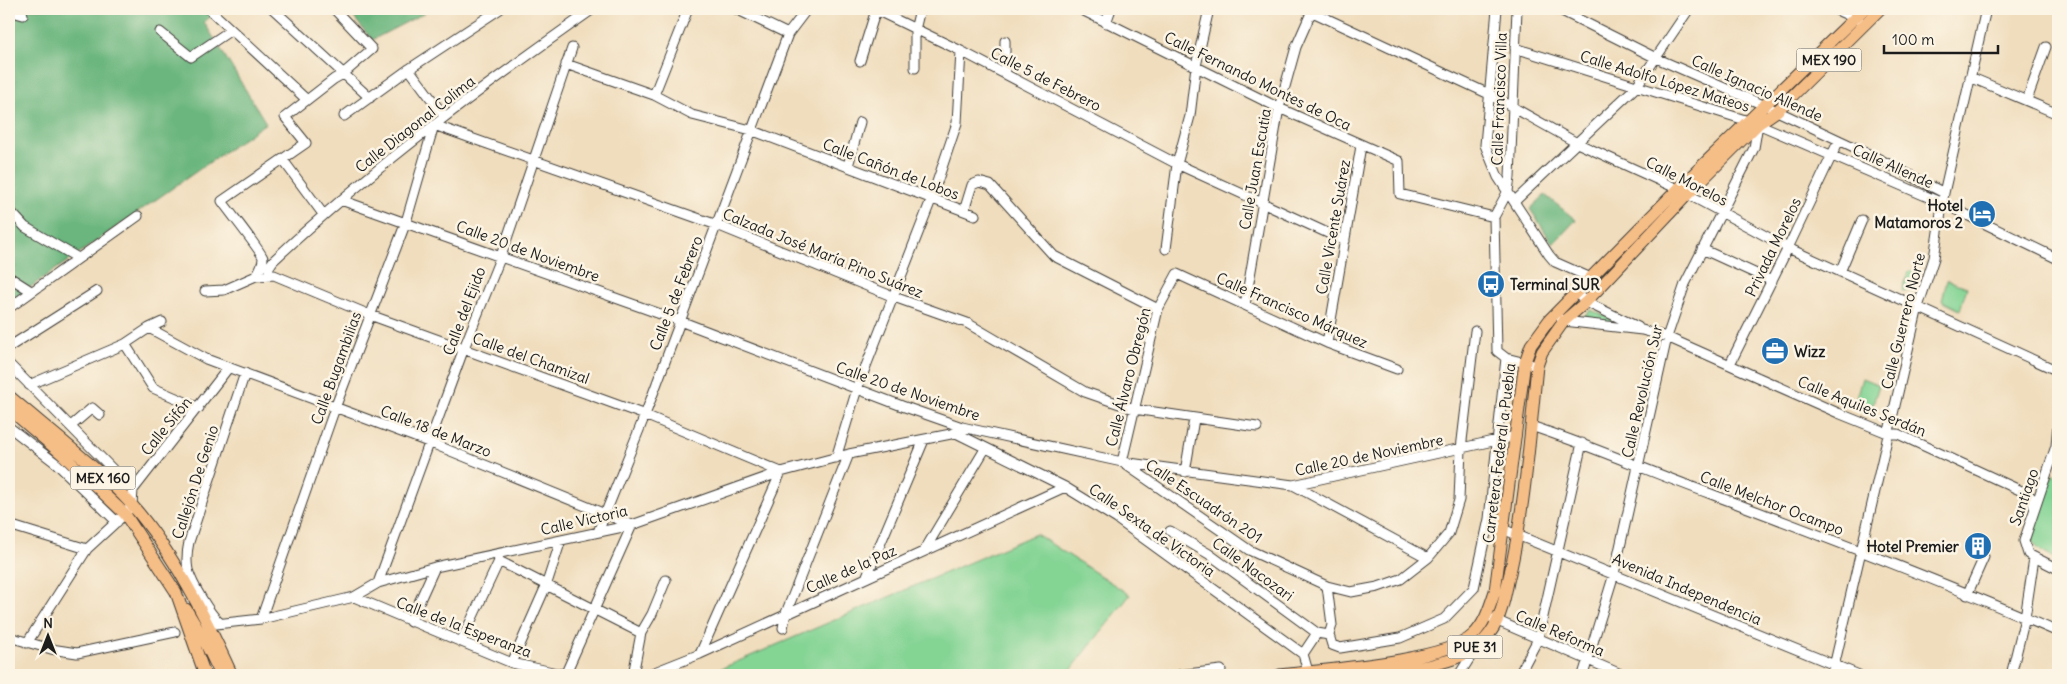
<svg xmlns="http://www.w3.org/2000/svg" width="2067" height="684" viewBox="0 0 2067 684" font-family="Delius,sans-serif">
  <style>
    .green { fill: #84d494; stroke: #507858 }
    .forest { fill: #6bb67e; stroke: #44694d }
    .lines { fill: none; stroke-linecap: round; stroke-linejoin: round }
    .minor-casing { stroke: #3c3934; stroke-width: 11 }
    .major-casing { stroke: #3c3934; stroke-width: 13 }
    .minor { stroke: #fff; stroke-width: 9 }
    .major { stroke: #f6be87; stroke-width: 11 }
    .labels { text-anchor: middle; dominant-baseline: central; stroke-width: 5; stroke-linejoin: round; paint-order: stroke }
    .shield { fill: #fcf5e5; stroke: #5f5d58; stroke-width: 1 }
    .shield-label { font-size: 14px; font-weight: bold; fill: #1c1c1c }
    .street-label { font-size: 15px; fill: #1c1c1c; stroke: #fcf5e5 }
    .poi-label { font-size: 15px; font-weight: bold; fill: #1c1c1c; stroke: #fcf5e5; text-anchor: end }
  </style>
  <rect width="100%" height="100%" fill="#fcf5e5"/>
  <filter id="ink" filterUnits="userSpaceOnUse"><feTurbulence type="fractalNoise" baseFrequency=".02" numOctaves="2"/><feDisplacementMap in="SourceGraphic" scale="10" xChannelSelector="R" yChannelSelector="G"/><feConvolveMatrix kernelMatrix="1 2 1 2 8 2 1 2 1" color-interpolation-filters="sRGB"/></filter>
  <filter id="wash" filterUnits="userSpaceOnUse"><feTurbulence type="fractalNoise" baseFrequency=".0096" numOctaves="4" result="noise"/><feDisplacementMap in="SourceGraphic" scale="20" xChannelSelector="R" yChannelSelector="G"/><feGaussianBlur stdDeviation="1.12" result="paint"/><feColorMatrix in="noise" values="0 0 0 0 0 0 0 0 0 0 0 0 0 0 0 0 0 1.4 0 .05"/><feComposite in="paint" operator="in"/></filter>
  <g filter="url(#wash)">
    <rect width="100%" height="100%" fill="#f0ddbd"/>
    <path class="green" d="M1909,271l7,1 -5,18 -9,1z
      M1947,280l20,7 -7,23 -18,-9z
      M1591,310l37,16 -49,-6z
      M1862,378l17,7 -8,26 -16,-8z
      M2053,474l4,2 1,-2v86c-14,-7 -26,-11 -26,-28z
      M1036,534l94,61 -59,75 -38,5h-327z"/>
    <path class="forest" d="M9,9h211l-16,13 62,101 -257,179z
      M347,9h85l-60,31z
      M1545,195l31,25 -23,24 -23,-35z"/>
  </g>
  <g filter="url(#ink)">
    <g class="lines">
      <g class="minor-casing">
        <path id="minor" d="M209,9l98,91
          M273,9l97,89
          M736,9l52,25
          M874,9l87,42 216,113 168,77
          M1080,9l199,99 120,53 1,33 94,23
          M1306,9l185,86 86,48 101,46 110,59 270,123
          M1497,9l-12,136 13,32 51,78 6,7 36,16
          M1558,9l98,49 121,53 98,46 69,36
          M1834,9l25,11
          M9,11l14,4 -2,-6
          M1106,23l5,-14
          M160,32l31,25 40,-27
          M1515,48l243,76 184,79 116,56
          M860,61l16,-51
          M566,64l88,31 38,20 59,15 224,85
          M915,68v-38l5,-21
          M409,69l35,47
          M1005,74v-33
          M1970,77l88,37
          M654,95l34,-86
          M2027,100l19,-53
          M344,116l65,-47 91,-60
          M283,160l40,54
          M848,166l12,-44
          M341,200l339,121 222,85 60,21 160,35 171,23 223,-49
          M1515,201l121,-114 53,-78
          M964,211l8,-26 7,-3 11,3 64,71 104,53
          M13,214l12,13 53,31
          M1166,249l11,-85 13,-48 6,-50 13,-57
          M1702,249l70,32
          M1840,272l22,-52
          M269,274v-7l4,-6c99,-93 209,-174 320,-252
          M256,276c3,-5 7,-11 7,-18 -1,-6 -35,-48 -41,-57l84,-58 -21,-26 49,-38 9,-5 29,-25 -38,-40
          M9,277l22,14
          M205,291l19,-1 32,-14 18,-1 96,40 275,100 136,57 -81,182
          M1576,293l10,9 52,25
          M1245,305l34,-197 17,-61 15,-34
          M9,308l129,-92
          M1561,319l3,2 78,9 25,7 171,76 52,21h8l128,59 5,4 3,10
          M149,328l57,31 225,84 201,82 -67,150
          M1327,343l34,-197
          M125,344l28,44 46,20
          M9,347l88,-56
          M1506,358l31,8
          M9,364l124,126
          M1730,364l58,-116 51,-108
          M1397,369l-70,-26 -150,-69 -19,35 -36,153 127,88 78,36 24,6 27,-5 23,-8 27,-21 21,-25 10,-33 2,-51 14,-118
          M29,385l96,-41 24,-16 13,-6
          M2058,423l-2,23 -32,95 4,13 30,15
          M71,426l21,-18 8,7
          M1531,426c61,20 119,46 180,68 116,44 233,88 347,138
          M9,427l48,37 60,58
          M956,433l109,54 52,32 186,135 6,21
          M836,458l21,-69 74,-189 26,-77 4,-72
          M1185,472l9,-53
          M1293,485l135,73
          M9,525l78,24
          M1505,530l354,145
          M1170,531l39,23 108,79
          M598,532l47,-117 143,-381 19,-25
          M924,551l61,-102
          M499,561l142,72 -8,42
          M866,578l58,-138
          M378,583l86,-235 37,-92 71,-208
          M1967,595l17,-38
          M354,597l158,66 54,12
          M261,619l74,-211 71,-186 28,-97 283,100 177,72 73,26 118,69 49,17 123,18
          M1493,619l130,56
          M219,622c-10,-9 -27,-38 -31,-52 -2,-10 -1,-19 1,-28l56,-169
          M410,622l25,-55
          M207,625l54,-6 93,-22 24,-14 57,-16 197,-42 149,-53 68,-18 107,-21 6,-6
          M783,628l3,-15 63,-159
          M641,633l11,-19 14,-34
          M1329,635l3,10 8,3 60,-10 44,-19 30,-31 15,-69 17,-161 -9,-7 -3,-134 14,-26 2,-14 7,-168
          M9,637l42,12 26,4 98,-21
          M461,642l38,-81 -1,-5
          M27,643l60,-94 38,-35 7,-9 1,-15 96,-123
          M1303,654l14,-21 12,2 3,-10 -5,-39
          M512,663l34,-77 15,-46
          M647,675l53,-21 365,-167
          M1179,675l42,-5
          M1459,675l17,-27
          M1519,675l19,-36 44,-196
          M1583,675l31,-101 53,-237 18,-53 69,-136 4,-24
          M1832,675l86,-368 16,-49 10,-65 42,-184
          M2011,675l14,-57 9,-60"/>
      </g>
      <g class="major-casing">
        <path id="major" d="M9,396c41,35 86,69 123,109 41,47 74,113 100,170
          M9,409l53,45 63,60 51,78 29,83
          M186,609l17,29 18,37
          M1280,675c40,-5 167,-14 193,-40 12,-11 17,-29 22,-44l30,-229 6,-17 19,-26 128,-130 186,-180
          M1354,675c36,-5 97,-6 125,-30 7,-6 14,-15 18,-24 7,-14 9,-32 13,-48 15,-67 20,-138 27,-207l5,-14 22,-31 22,-19 101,-107 71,-71 19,-13 103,-102"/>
      </g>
      <use href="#minor" class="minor"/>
      <use href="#major" class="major"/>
    </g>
  </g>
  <defs>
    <g id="hotel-disc" transform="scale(1.4375)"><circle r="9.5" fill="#1f6fb2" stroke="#fcf5e5"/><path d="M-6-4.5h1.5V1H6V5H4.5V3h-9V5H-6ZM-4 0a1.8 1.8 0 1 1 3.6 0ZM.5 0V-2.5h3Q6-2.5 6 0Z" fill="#fff"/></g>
    <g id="bus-disc" transform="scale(1.4375)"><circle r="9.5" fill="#1f6fb2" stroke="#fcf5e5"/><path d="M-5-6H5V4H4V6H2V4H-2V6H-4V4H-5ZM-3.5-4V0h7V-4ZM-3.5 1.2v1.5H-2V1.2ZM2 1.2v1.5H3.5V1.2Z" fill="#fff"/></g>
    <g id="office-disc" transform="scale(1.4375)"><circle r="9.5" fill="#1f6fb2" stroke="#fcf5e5"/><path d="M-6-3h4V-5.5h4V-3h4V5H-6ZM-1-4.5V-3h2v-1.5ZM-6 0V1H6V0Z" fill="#fff"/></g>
    <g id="building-disc" transform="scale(1.4375)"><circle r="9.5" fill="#1f6fb2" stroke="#fcf5e5"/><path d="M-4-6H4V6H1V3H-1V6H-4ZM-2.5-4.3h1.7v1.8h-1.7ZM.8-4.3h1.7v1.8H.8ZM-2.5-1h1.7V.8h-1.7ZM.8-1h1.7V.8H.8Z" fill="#fff"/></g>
  </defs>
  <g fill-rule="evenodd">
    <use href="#hotel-disc" x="1982" y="214"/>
    <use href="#bus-disc" x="1491" y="284"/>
    <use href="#office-disc" x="1775" y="351"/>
    <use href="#building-disc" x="1978" y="546"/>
  </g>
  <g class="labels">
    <g class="shield">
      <rect x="1796.5" y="48.5" width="65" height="23" rx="4"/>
      <rect x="70.5" y="466.5" width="65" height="23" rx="4"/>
      <rect x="1447.5" y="635.5" width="55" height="23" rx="4"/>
    </g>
    <g class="shield-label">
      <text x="1829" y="60">MEX 190</text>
      <text x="103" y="478">MEX 160</text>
      <text x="1475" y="647">PUE 31</text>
    </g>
    <g class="street-label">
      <text transform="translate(1046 79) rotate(27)">Calle 5 de Febrero</text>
      <text transform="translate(1258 81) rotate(26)">Calle Fernando Montes de Oca</text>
      <text transform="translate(1665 81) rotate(17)">Calle Adolfo López Mateos</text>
      <text transform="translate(1757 88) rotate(24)">Calle Ignacio Allende</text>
      <text transform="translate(1499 99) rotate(-88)">Calle Francisco Villa</text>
      <text transform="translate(415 124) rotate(-38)">Calle Diagonal Colima</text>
      <text transform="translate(1893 166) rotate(24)">Calle Allende</text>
      <text transform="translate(891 169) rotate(21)">Calle Cañón de Lobos</text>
      <text transform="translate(1255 169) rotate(-80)">Calle Juan Escutia</text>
      <text transform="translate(1687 181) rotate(27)">Calle Morelos</text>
      <text transform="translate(1333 227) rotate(-80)">Calle Vicente Suárez</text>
      <text transform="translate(1773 247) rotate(-64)">Privada Morelos</text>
      <text transform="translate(528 251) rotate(20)">Calle 20 de Noviembre</text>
      <text transform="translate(823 253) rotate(22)">Calzada José María Pino Suárez</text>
      <text transform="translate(676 293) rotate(-69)">Calle 5 de Febrero</text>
      <text transform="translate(1292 310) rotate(24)">Calle Francisco Márquez</text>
      <text transform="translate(464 311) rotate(-69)">Calle del Ejido</text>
      <text transform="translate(1903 321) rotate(-76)">Calle Guerrero Norte</text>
      <text transform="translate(531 358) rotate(20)">Calle del Chamizal</text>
      <text transform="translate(336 368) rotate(-70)">Calle Bugambilias</text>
      <text transform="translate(1128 377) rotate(-76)">Calle Álvaro Obregón</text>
      <text transform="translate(908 391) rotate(19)">Calle 20 de Noviembre</text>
      <text transform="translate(1642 391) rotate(-77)">Calle Revolución Sur</text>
      <text transform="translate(1862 406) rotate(22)">Calle Aquiles Serdán</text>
      <text transform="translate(166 426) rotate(-51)">Calle Sifón</text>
      <text transform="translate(436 431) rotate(21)">Calle 18 de Marzo</text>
      <text transform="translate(1499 453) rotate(-83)">Carretera Federal a Puebla</text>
      <text transform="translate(1369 455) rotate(-12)">Calle 20 de Noviembre</text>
      <text transform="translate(195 482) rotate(-72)">Callejón De Genio</text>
      <text transform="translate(2024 497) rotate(-71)">Santiago</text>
      <text transform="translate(1204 501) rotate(34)">Calle Escuadrón 201</text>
      <text transform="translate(1772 503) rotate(21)">Calle Melchor Ocampo</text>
      <text transform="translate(584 520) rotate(-13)">Calle Victoria</text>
      <text transform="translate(1152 530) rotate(35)">Calle Sexta de Victoria</text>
      <text transform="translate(851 569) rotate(-24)">Calle de la Paz</text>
      <text transform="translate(1253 569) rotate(36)">Calle Nacozari</text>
      <text transform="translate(1687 589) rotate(23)">Avenida Independencia</text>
      <text transform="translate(464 627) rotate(21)">Calle de la Esperanza</text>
      <text transform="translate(1560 633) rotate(23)">Calle Reforma</text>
    </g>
    <g class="poi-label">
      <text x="1963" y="205">Hotel<tspan x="1963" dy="17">Matamoros 2</tspan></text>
      <text x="1510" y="284" text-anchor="start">Terminal SUR</text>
      <text x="1794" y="351" text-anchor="start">Wizz</text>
      <text x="1959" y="546">Hotel Premier</text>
    </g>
  </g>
  <rect width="2067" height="684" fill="none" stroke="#fcf5e5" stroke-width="30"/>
  <g transform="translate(48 636)" stroke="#fcf5e5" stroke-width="4" paint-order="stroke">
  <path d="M0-4L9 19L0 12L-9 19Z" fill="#1c1c1c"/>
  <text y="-8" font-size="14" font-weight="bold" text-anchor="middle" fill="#1c1c1c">N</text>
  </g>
  <path d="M1884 45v8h114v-8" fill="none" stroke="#1c1c1c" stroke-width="2.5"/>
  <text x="1892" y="45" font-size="15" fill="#1c1c1c" stroke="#fcf5e5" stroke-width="4" paint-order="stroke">100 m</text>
</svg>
